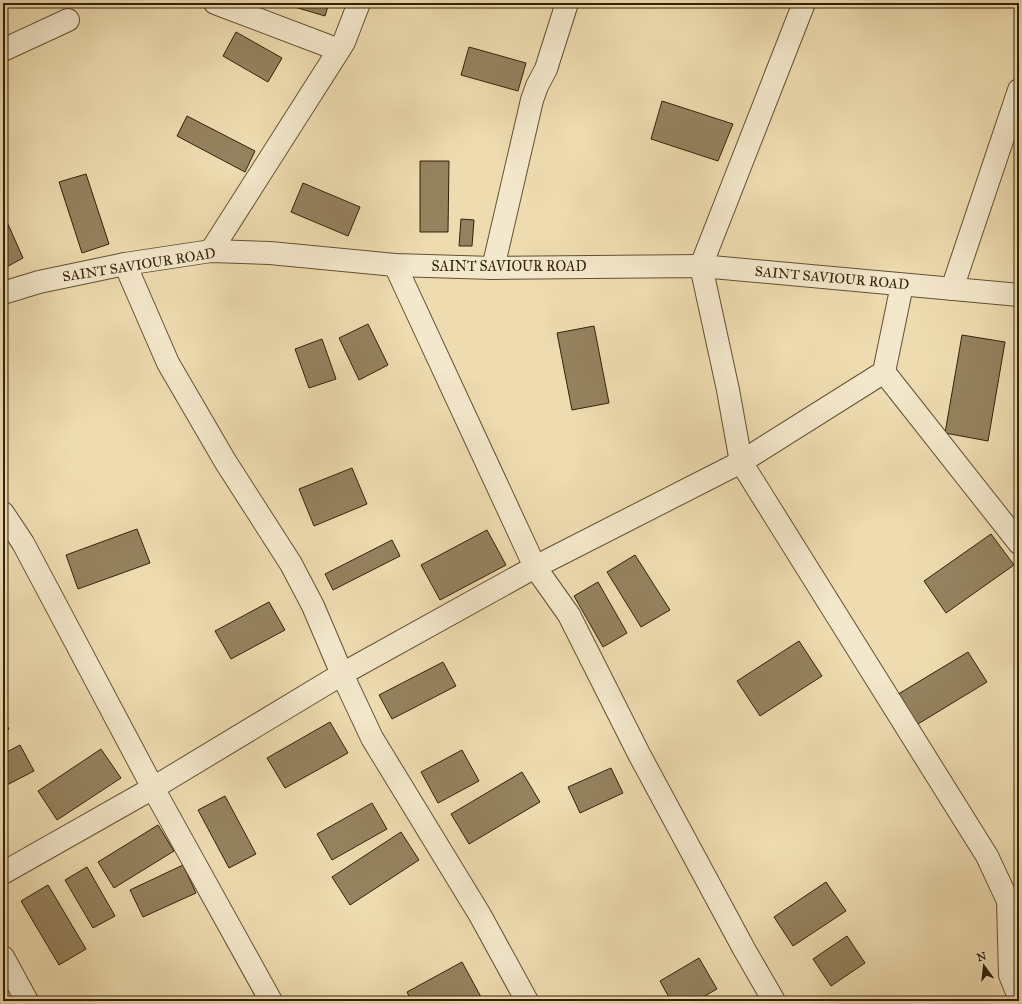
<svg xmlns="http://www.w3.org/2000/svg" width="1022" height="1004" viewBox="0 0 1022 1004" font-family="'IM FELL Great Primer',serif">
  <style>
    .building { fill: #95825f; stroke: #342108 }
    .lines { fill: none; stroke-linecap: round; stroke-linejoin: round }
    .minor-casing { stroke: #625032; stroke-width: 24 }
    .tertiary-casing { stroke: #625032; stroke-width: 24 }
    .minor { stroke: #f4e8cc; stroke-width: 22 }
    .tertiary { stroke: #f4e8cc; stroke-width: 22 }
    .labels { text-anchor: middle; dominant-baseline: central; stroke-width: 3.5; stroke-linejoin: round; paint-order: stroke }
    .street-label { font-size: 14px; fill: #342108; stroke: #f4e8cc }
  </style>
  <rect width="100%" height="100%" fill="#eedcb0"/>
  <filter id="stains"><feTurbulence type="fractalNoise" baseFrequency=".005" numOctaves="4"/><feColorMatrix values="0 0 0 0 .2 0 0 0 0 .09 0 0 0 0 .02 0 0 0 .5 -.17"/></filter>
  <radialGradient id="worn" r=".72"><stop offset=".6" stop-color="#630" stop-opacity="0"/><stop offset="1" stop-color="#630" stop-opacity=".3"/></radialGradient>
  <path class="building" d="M281,3h48l-4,13z
    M236,32l46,26 -14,24 -45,-26z
    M469,47l57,16 -8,28 -57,-16z
    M662,101l71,23 -15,37 -67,-22z
    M187,116l68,35 -10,21 -68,-36z
    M420,161h29l-1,71h-28z
    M86,174l23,70 -27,9 -23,-71z
    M303,183l57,24 -12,29 -57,-24z
    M3,213l20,45 -20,11z
    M461,219l13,1 -2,26h-13z
    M368,324l20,41 -29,15 -20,-42z
    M594,326l15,77 -37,7 -15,-77z
    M962,335l43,7 -17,99 -43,-8z
    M322,339l14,40 -27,9 -14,-39z
    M352,468l15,36 -53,22 -15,-37z
    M137,529l13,34 -72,26 -12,-34z
    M487,530l19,35 -66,35 -19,-35z
    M991,534l23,31 -68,48 -22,-32z
    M392,540l8,16 -67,34 -8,-16z
    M635,555l35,55 -29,17 -34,-55z
    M598,582l29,51 -24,14 -29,-51z
    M269,602l16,28 -54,29 -16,-28z
    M799,641l23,35 -62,40 -23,-35z
    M968,652l19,30 -74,45 -18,-31z
    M443,662l13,24 -64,33 -13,-24z
    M3,719l6,10 -6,4z
    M330,722l18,31 -63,35 -18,-30z
    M20,745l14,26 -31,16v-33z
    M101,749l20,29 -64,42 -19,-29z
    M462,750l17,31 -41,22 -17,-31z
    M611,768l12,25 -43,20 -12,-26z
    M522,772l18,30 -71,42 -18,-30z
    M225,796l31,58 -27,14 -31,-58z
    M372,803l15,26 -55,31 -15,-26z
    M158,825l16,26 -60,37 -16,-26z
    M401,832l18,28 -69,45 -18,-28z
    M183,865l13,28 -53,24 -13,-27z
    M87,867l28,49 -22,12 -28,-48z
    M826,882l20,29 -53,35 -19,-29z
    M48,885l38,64 -27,16 -38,-64z
    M847,936l18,27 -34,23 -18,-27z
    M699,958l18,31 -21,12h-25l-11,-20z
    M462,962l19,35 -7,4h-63l-4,-9z"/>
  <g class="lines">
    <g class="minor-casing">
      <path id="minor" d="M215,3l124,47
        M804,3l-103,263 27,124 13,72 246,394 21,45 2,74 9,22
        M3,50l65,-30
        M211,251l128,-201 5,-8 15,-39
        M125,264l43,99 57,98 66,103 22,42 29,68 30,64 108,177 47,86
        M395,265l140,302 34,48 70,139 105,195 30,52
        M493,268l39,-168 5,-14 9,-17 21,-66
        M952,289l67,-199
        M884,372l135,171
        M3,513l20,30 130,245 118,213
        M3,873l150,-85 189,-114 193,-107 206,-105 143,-90 18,-87
        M3,957l24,44"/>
    </g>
    <g class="tertiary-casing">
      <path id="tertiary" d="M3,293l36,-11 86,-18 86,-13 59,2 125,12 98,3 208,-2 318,29"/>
    </g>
    <use href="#minor" class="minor"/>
    <use href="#tertiary" class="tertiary"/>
  </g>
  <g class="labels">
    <g class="street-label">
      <text transform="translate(139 265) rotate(-9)">SAINT SAVIOUR ROAD</text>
      <text x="509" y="266">SAINT SAVIOUR ROAD</text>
      <text transform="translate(832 278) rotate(5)">SAINT SAVIOUR ROAD</text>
    </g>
  </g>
  <rect width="1022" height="1004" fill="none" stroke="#eedcb0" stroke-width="16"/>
  <rect x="4" y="4" width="1014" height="996" fill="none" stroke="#342108" stroke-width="2"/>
  <rect x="8" y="8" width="1006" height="988" fill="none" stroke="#342108"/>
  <g transform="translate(984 966) rotate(345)" stroke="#f4e8cc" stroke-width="3" paint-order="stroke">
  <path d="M0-3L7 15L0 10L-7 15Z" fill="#342108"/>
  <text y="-6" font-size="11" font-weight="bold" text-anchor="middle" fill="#342108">N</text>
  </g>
  <rect width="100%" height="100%" filter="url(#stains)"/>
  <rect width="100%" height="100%" fill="url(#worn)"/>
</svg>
